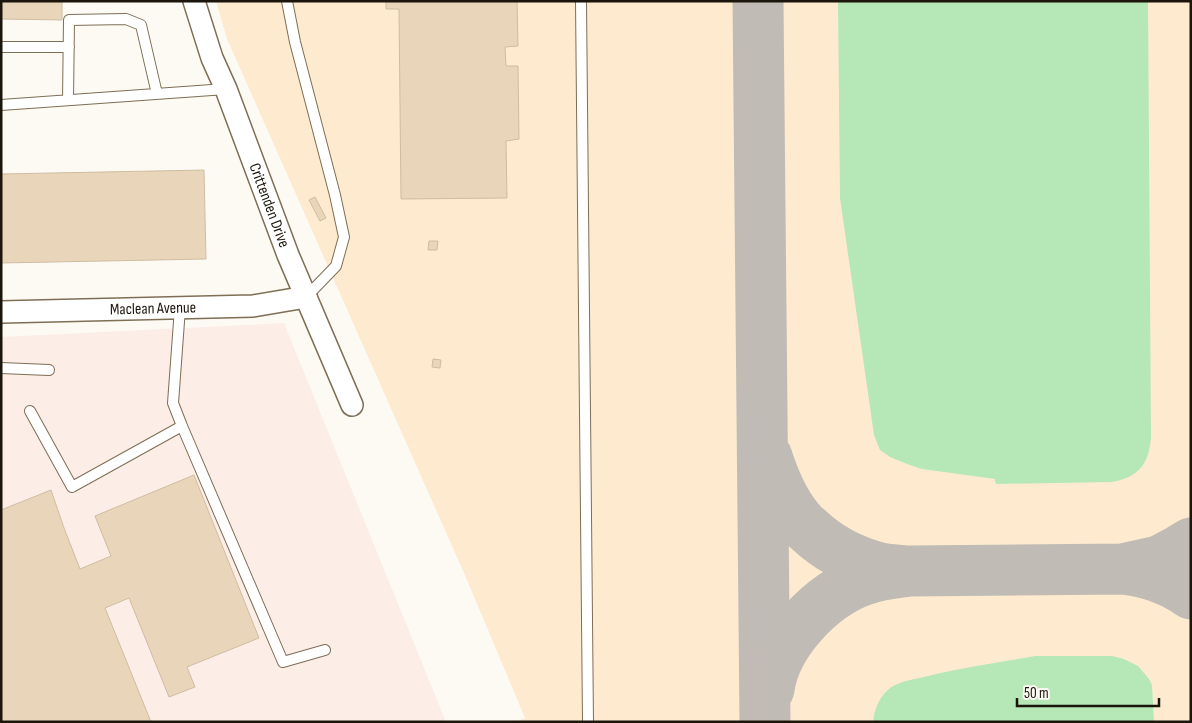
<svg xmlns="http://www.w3.org/2000/svg" width="1192" height="723" viewBox="0 0 1192 723" font-family="'Sofia Sans Condensed',sans-serif">
  <style>
    .built { fill: #feebcf }
    .industrial { fill: #fcede7 }
    .green { fill: #b5e7b7 }
    .lines { fill: none; stroke-linecap: round; stroke-linejoin: round }
    .taxiway { stroke: #c0bcb5; stroke-width: 51 }
    .building { fill: #e8d5ba; stroke: #cfbda2 }
    .service-casing { stroke: #7e6e55; stroke-width: 12 }
    .minor-casing { stroke: #7e6e55; stroke-width: 24 }
    .service { stroke: #fff; stroke-width: 10 }
    .minor { stroke: #fff; stroke-width: 21 }
    .labels { text-anchor: middle; dominant-baseline: central; stroke-width: 5; stroke-linejoin: round; paint-order: stroke }
    .street-label { font-size: 16px; fill: #1b150b; stroke: #fdfaf4 }
  </style>
  <rect width="100%" height="100%" fill="#fdfaf4"/>
  <path class="built" d="M216,1h975v721h-676l10,-4 -61,-145 -237,-534z"/>
  <path class="industrial" d="M284,323l162,399h-445v-385z"/>
  <path class="green" d="M838,1h310l3,436c-2,27 -12,40 -39,45l-116,2 -1,-5 -73,-10 -15,-5 -17,-7 -10,-7 -6,-15 -34,-237z
    M1035,656h77l12,3 14,7 11,13 3,6 2,37h-281c1,-13 7,-26 17,-34 8,-6 20,-8 30,-10 37,-10 76,-15 115,-22z"/>
  <g class="lines">
    <path class="taxiway" d="M758,1l7,721
      M767,457c7,22 16,44 31,62 3,4 7,8 11,11 20,19 44,31 71,38 8,2 18,2 27,3
      M1123,569l36,-8 17,-9 15,-9
      M769,689c6,-46 52,-94 95,-109 15,-6 30,-7 46,-9l213,-2c25,3 47,10 68,25"/>
  </g>
  <path class="building" d="M1,1h61v19l-61,-1z
    M386,1h131l1,45 -13,1 1,19h12l1,73 -13,2 1,57 -106,1 -2,-190h-13z
    M204,170l2,89 -205,4v-89z
    M315,197l11,21 -6,3 -11,-21z
    M429,241h9l-1,9h-9z
    M433,359l8,1 -1,8 -8,-1z
    M194,475l65,163 -72,29 8,20 -26,10 -40,-99 -24,10 46,114h-150v-212l50,-20 13,38 16,41 31,-13 -16,-40z"/>
  <g class="lines">
    <g class="service-casing">
      <path id="service" d="M287,1l8,41 40,153 9,42 -8,29 -30,31
        M581,1l7,721
        M1,47h68
        M68,100l1,-80 57,-1 15,6 16,69
        M1,105l225,-16
        M180,308l-7,95 9,23 101,236 42,-12
        M1,368l48,2
        M30,411l42,76 110,-61"/>
    </g>
    <g class="minor-casing">
      <g id="minor">
        <path id="s1" d="M194,1l18,57 14,31 62,166 64,150"/>
        <path id="s2" d="M1,312l252,-6 53,-9"/>
      </g>
    </g>
    <use href="#service" class="service"/>
    <use href="#minor" class="minor"/>
  </g>
  <g class="labels">
    <g class="street-label">
      <text stroke="none"><textPath href="#s1" startOffset="218">Crittenden Drive</textPath></text>
      <text stroke="none"><textPath href="#s2" startOffset="152">Maclean Avenue</textPath></text>
    </g>
  </g>
  <rect width="1192" height="723" fill="none" stroke="#1b150b" stroke-width="5"/>
  <path d="M1017 698v8h142v-8" fill="none" stroke="#1b150b" stroke-width="2.5"/>
  <text x="1024" y="698" font-size="15" fill="#1b150b" stroke="#fdfaf4" stroke-width="4" paint-order="stroke">50 m</text>
</svg>
